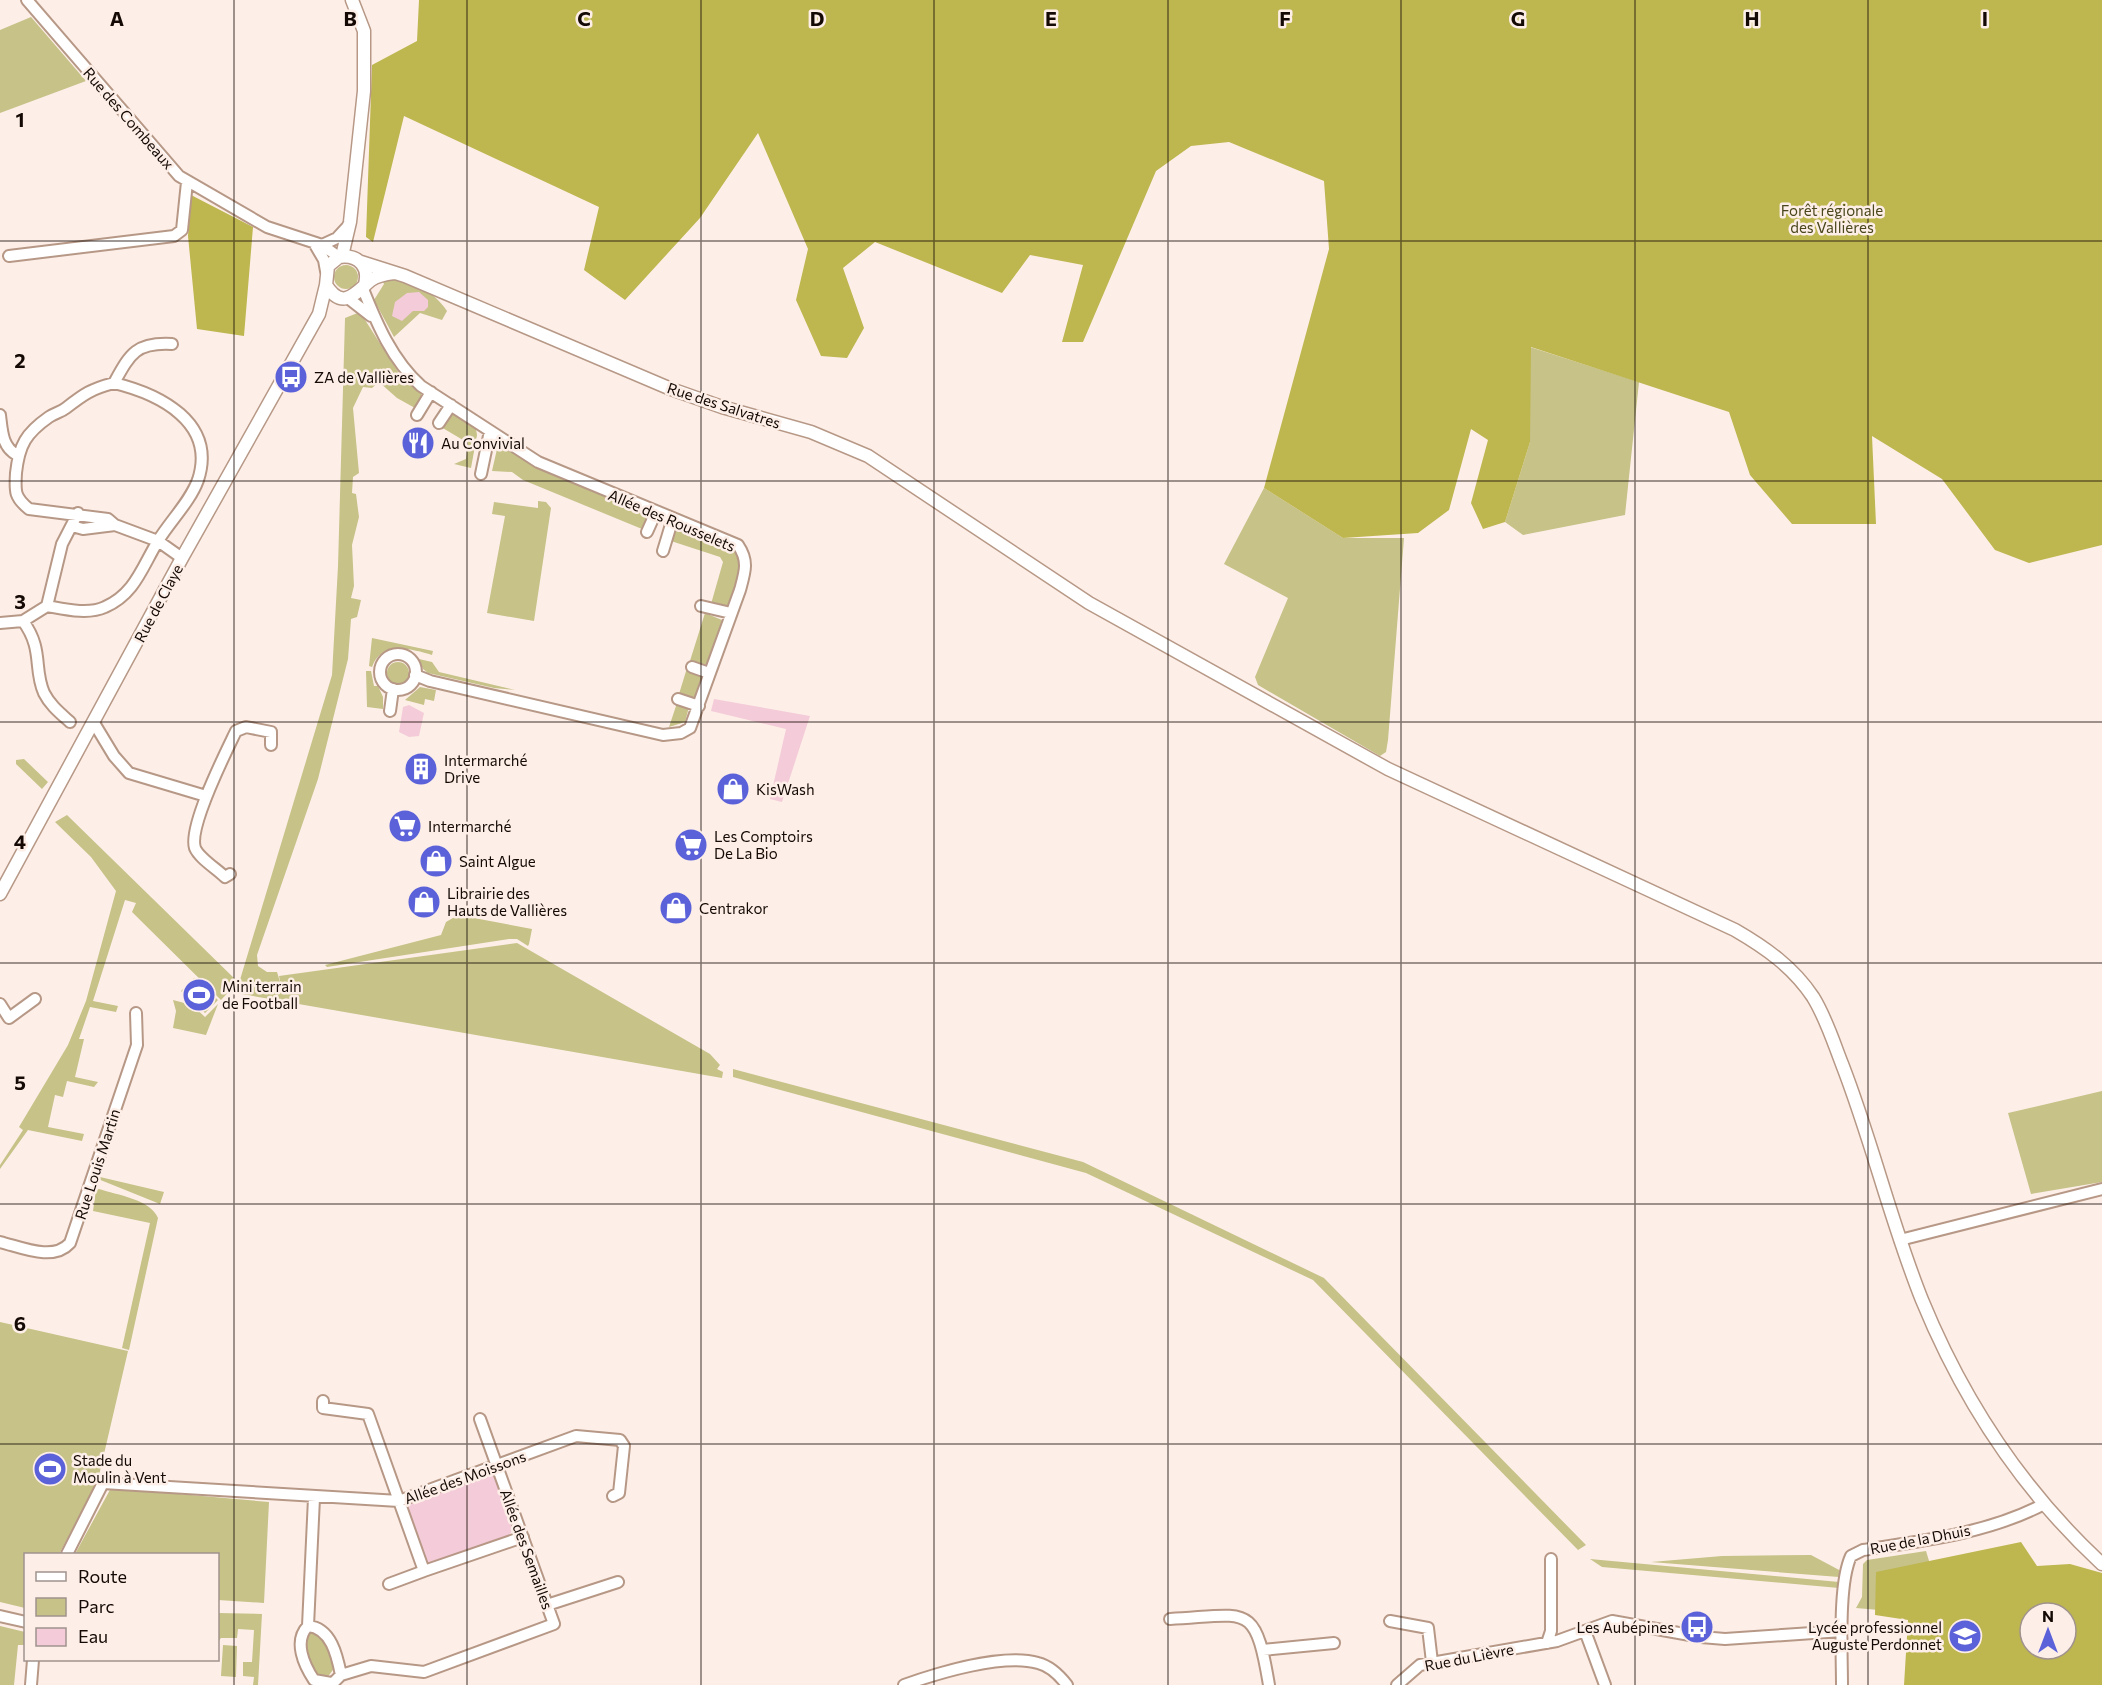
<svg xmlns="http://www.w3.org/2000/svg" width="2102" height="1685" viewBox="0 0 2102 1685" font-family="Commissioner,sans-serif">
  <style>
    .green { fill: #c6c288 }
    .forest { fill: #beb64f; fill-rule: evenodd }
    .water { fill: #f4cbd8 }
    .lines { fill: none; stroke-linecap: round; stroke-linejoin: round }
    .minor-casing { stroke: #b79886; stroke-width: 14 }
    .tertiary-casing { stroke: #b79886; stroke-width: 15 }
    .minor { stroke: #fff; stroke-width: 10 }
    .tertiary { stroke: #fff; stroke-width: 12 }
    .grid { fill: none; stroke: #140904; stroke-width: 1.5; stroke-opacity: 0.55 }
    .labels { text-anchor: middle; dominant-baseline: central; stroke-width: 5; stroke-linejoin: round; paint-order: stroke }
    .street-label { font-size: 15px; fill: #140904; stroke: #fdefe8 }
    .park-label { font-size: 15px; fill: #4a471c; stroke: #fdefe8 }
    .poi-label { font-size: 15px; fill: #140904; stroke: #fdefe8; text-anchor: start }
    .grid-label { font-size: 20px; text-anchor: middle; font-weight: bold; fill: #140904; stroke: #fdefe8; stroke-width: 5; stroke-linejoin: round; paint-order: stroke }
  </style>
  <rect width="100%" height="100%" fill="#fdefe8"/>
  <path class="green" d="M31,17l55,64 -86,32v-83z
    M334 277a12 12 0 1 1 24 0a12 12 0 1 1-24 0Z
    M388,278c24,3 46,13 59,33l-5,9 -22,-7 -26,24 -20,-37 10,-16 -2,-4z
    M360,312l42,66 18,12 3,9 -8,9 -18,-10 -18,-16 -7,6 -9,-1 -10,21 6,65 -6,4 -1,16 4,1 3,23 -7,28 2,41 -3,12 10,2 -4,17 -6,2 -3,40 -30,120 -61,176 1,11 9,6h10l4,13 -2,-9 238,-33 193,111 10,11 -3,4 6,3 -1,6 -486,-85 96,-318 6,-109 7,-248z
    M1530,347l109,35 -14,133 -102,20 -18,-13 25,-80z
    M452,412l24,17 1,6 -6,33 -17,-4 12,-5 2,-16 -27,-16z
    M504,446l43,24 99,42 1,4 -5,13 -119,-49 -11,-8 -20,-1 5,-22z
    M1264,488l79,50h61l-16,202 -2,12 -6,4 -122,-71 -3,-8 33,-79 -64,-34z
    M538,501l8,1 5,6 -17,113 -47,-8 18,-97 -13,-2 2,-12 44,6z
    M677,525l54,20c16,20 3,42 -4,63l-16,-4 12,-42 -3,-5 -49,-16z
    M705,613l17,7 -14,43 -7,3 -12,-2z
    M372,638l61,13 -1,4c-21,-6 -50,-15 -60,12l-3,-1z
    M419,659l13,3 7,10 76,18 -21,-2 -66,-15 -5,-4z
    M387 673a11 11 0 1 1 22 0a11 11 0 1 1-22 0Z
    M687,668l18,7 -9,23 -17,-4z
    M366,671h5l3,15h4l5,11v12l-16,-2z
    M420,687l16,3 -2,11 -9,-2 -1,6 -19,-5z
    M677,703l12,4 -4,15 -16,5z
    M24,759l24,23 -6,7 -26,-25v-4z
    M67,815l171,167 -17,18 -89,-88 4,-9 -11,-3 -32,101 25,5 -2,6 -26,-5 -11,32h5l-9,38 23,5 -4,5 -27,-6 -4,16 -8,-2 -7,32 36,7 -2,7 -54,-11 -28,39v-4l23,-35 -4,-3 49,-82 18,-44 30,-110 -25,-34 -36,-35z
    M458,915l74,14 -3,15 -1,2 -11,-7h-8l-182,28 -2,-2 116,-30 5,-13z
    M194,978l24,22 -13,13 -24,-22z
    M173,1000l19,5 13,12 13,-13 -12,31 -33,-7 3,-17z
    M733,1069l350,93 241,116 262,267 -8,5 -265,-270 -227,-107 -353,-96z
    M2102,1091v91l-71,12 -23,-81z
    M100,1177l64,15 -4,12 -62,-25z
    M99,1189c18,6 51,10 59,29l-29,132 -7,-2 28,-125 -57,-12 3,-21z
    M0,1322l128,29 -31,133 -38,70h-33l-1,54 -25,-6z
    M111,1488l158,14 -5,101 -46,-3v-46h-143z
    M1926,1551l7,23 -20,39 -57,-5 6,-11 1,-33 4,-4z
    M1811,1555l30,16 -2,6 -188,-15 71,-6z
    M1590,1559l249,23v6l-237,-21z
    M218,1613l44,1 -4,71h-5l1,-8 -11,-1v-14h9l2,-32 -16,-1 -1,9h-16l-3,4z
    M0,1626l25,6v13h-7l-4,40h-14z
    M315,1631l12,12 8,24 -8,11 -10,-1c-9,-10 -15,-29 -11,-42z
    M223,1645l14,1 -1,31 -15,-1z"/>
  <path class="forest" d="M419,0h1683v545l-73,18 -34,-13 -53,-71 -70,-43 4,88h-84l-42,-49 -21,-63 -198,-65 -1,95 -25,80 -22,7 -12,-26 17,-63 -17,-11 -22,81 -31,23 -75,5 -79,-50 65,-239 -5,-68 -95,-39 -38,4 -35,25 -73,171h-21l21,-77 -53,-10 -28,38 -127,-51 -32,26 21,60 -17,30 -26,-2 -25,-56 12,-51 -50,-116 -58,85 -75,82 -41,-30 15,-63 -195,-91 -31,126 -7,-5 6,-172 45,-24z
    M191,195l62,32 -9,109 -47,-7 -9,-93z
    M2021,1542l16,24 33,-2 32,9v112h-198l4,-65 -33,-5 1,-43zM2030,1613h36v36h-36z"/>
  <path class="water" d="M419,292l9,8v7l-4,4h-11l-11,10 -10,-5 3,-14 12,-9z
    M714,699l96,17 -28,86 -12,-3 16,-70 -75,-18z
    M409,705l15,8 -5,23 -10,1 -10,-5 4,-25z
    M487,1472l8,5 19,50 -6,11 -74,26 -9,-3 -19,-51 4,-9z"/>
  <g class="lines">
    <g class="minor-casing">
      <path id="minor" d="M27,0l152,176 88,51 55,18 17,12
        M314,243l10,17 2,11
        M322,245l15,-7 12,-13
        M9,256l165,-20 8,-6 5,-48
        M363,289c14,35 29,71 58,97l117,76 200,83c11,16 7,27 2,45l-50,138 -9,5 -18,2 -233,-54 -15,-6
        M348,298l23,18
        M172,344c-36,-2 -42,10 -58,39 -23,6 -30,11 -48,25 -5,4 -11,5 -17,9 -23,16 -30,28 -33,56 -1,18 -2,24 13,36l79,10 7,6 43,16 24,17
        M0,415c2,16 2,32 17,40
        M417,415l14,-23
        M439,423l12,-18
        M481,474l9,-43
        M72,526l11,3 32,-4
        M647,532l9,-20
        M663,551l10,-33
        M47,606c17,3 41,9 58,1 30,-13 37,-40 53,-66 12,-20 32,-39 40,-61 19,-58 -39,-86 -84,-97
        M47,606l15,-62 16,-31
        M701,606l30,7
        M23,621c21,29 10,47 21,72 6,12 16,20 26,29
        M0,623l23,-2 24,-15
        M380 672a18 18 0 1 1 36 0a18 18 0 1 1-36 0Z
        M692,667l17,6
        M678,699l21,7
        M390,711l3,-22
        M94,723l20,33 15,17 77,23
        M230,874l-5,3c-8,-8 -26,-19 -30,-29 -7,-21 31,-96 41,-117l10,-4 25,5v13
        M0,1004l9,14 26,-19
        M1900,1240l202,-51
        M0,1242c21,5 53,20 70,1l67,-198 -1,-32
        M323,1401v7l45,6 56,157 99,-34
        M314,1498l-6,128c-15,15 -4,39 6,54l17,3
        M67,1554l36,-71 296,18 177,-65 44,4 4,6 -5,47 -6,3
        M389,1584l35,-13
        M547,1605l71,-23
        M0,1616l26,6
        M1170,1619c78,-4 85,-18 99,66
        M1390,1621l38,7 4,34
        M308,1626c23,2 29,29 33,49
        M1585,1631l20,54
        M1547,1643l4,-12v-72
        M1263,1650l71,-7
        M31,1685l2,-25
        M331,1685l10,-10 30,-9 53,6 130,-48 -74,-205
        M904,1685c34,-12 99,-32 134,-22 12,3 22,13 29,22
        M1397,1685l23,-20 137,-24 55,-20 89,16 24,2 117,-8
        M1842,1685c0,-33 -4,-101 9,-129l12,-6c60,-9 126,-17 181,-46"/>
    </g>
    <g class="tertiary-casing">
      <path id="tertiary" d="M342,256l8,-34 14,-131v-60l-12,-31
        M361,262l44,14 266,113 51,18 89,25 57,24 221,147 299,166 347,161c31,18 58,37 78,67 13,21 20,44 29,67 30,77 49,159 80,236 41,100 101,191 180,264
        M364,287c7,-19 -5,-33 -25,-30l-11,9 -2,19c17,27 30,7 45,-5 7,-5 15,-6 23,-7
        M0,894l182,-336 137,-244 7,-29"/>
    </g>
    <use href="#minor" class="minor"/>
    <use href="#tertiary" class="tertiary"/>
  </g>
  <path class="grid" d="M234,0v1685M467,0v1685M701,0v1685M934,0v1685M1168,0v1685M1401,0v1685M1635,0v1685M1868,0v1685M0,241h2102M0,481h2102M0,722h2102M0,963h2102M0,1204h2102M0,1444h2102"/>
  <defs>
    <g id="bus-disc" transform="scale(1.725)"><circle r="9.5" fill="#5b61d9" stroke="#fdefe8"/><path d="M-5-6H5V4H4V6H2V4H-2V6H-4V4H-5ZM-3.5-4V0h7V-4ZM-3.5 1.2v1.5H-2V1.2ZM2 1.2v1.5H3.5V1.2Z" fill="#fff"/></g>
    <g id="restaurant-disc" transform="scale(1.725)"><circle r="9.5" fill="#5b61d9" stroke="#fdefe8"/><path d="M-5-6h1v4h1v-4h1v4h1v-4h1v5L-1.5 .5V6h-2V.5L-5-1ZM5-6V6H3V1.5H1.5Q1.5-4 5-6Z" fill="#fff"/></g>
    <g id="building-disc" transform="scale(1.725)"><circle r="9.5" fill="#5b61d9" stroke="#fdefe8"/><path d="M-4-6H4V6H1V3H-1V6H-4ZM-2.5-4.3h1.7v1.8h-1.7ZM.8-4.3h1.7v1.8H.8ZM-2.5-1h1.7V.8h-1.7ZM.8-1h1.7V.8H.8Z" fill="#fff"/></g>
    <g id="shop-disc" transform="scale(1.725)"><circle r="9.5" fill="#5b61d9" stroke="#fdefe8"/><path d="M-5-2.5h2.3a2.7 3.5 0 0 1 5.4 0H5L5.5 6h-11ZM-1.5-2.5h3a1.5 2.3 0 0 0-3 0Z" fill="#fff"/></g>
    <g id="supermarket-disc" transform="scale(1.725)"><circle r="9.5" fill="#5b61d9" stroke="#fdefe8"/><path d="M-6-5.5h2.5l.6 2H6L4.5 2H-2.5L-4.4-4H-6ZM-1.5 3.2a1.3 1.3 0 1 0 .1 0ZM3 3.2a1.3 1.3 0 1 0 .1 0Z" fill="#fff"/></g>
    <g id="stadium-disc" transform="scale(1.725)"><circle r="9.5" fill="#5b61d9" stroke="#fdefe8"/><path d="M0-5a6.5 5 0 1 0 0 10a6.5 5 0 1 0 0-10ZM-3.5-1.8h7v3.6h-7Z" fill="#fff"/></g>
    <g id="school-disc" transform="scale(1.725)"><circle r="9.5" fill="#5b61d9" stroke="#fdefe8"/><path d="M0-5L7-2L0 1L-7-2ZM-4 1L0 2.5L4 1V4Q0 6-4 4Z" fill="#fff"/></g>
  </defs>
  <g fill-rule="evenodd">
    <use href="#bus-disc" x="291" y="377"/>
    <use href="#restaurant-disc" x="418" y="443"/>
    <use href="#building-disc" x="421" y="769"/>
    <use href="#shop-disc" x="733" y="789"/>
    <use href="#supermarket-disc" x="405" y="826"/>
    <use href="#supermarket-disc" x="691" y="845"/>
    <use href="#shop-disc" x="436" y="861"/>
    <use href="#shop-disc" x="424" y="902"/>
    <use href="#shop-disc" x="676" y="908"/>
    <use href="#stadium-disc" x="199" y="995"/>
    <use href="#stadium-disc" x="50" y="1469"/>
    <use href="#bus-disc" x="1697" y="1627"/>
    <use href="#school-disc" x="1965" y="1636"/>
  </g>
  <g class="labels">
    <g class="street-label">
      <text transform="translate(129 118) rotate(49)">Rue des Combeaux</text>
      <text transform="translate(724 405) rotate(18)">Rue des Salvatres</text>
      <text transform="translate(672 520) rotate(23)">Allée des Rousselets</text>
      <text transform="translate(158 603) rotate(-62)">Rue de Claye</text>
      <text transform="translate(97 1164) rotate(-72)">Rue Louis Martin</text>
      <text transform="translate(465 1477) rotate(-20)">Allée des Moissons</text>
      <text transform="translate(1920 1539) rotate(-11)">Rue de la Dhuis</text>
      <text transform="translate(527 1549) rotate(70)">Allée des Semailles</text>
      <text transform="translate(1469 1657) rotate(-11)">Rue du Lièvre</text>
    </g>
    <g class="park-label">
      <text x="1832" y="210">Forêt régionale<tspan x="1832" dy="17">des Vallières</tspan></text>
    </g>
    <g class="poi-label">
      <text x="314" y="377">ZA de Vallières</text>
      <text x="441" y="443">Au Convivial</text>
      <text x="444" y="760">Intermarché<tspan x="444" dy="17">Drive</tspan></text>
      <text x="756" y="789">KisWash</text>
      <text x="428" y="826">Intermarché</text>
      <text x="714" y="836">Les Comptoirs<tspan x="714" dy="17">De La Bio</tspan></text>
      <text x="459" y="861">Saint Algue</text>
      <text x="447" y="893">Librairie des<tspan x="447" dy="17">Hauts de Vallières</tspan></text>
      <text x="699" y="908">Centrakor</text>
      <text x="222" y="986">Mini terrain<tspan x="222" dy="17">de Football</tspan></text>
      <text x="73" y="1460">Stade du<tspan x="73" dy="17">Moulin à Vent</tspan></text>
      <text x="1674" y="1627" text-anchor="end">Les Aubépines</text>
      <text x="1942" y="1627" text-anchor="end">Lycée professionnel<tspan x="1942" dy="17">Auguste Perdonnet</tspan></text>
    </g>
  </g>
  <g class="grid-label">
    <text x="117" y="26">A</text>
    <text x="350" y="26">B</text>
    <text x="584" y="26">C</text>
    <text x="817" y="26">D</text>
    <text x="1051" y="26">E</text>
    <text x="1285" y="26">F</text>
    <text x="1518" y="26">G</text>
    <text x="1752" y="26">H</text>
    <text x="1985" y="26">I</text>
    <text x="20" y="127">1</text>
    <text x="20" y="368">2</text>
    <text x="20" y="609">3</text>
    <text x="20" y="849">4</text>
    <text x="20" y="1090">5</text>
    <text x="20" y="1331">6</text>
  </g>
  <rect x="24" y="1553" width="195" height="108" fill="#fdefe8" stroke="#a0938d" stroke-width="1.5"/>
  <rect x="36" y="1572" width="30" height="9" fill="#ffffff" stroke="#a0938d" stroke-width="1.5"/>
  <text x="78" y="1583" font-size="18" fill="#140904">Route</text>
  <rect x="36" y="1598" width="30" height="18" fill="#c6c288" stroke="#a0938d" stroke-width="1.5"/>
  <text x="78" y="1613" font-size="18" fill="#140904">Parc</text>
  <rect x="36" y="1628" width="30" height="18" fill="#f4cbd8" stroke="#a0938d" stroke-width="1.5"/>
  <text x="78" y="1643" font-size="18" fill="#140904">Eau</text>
  <g transform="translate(2048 1631)"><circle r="28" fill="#fdefe8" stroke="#a0938d" stroke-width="1.5"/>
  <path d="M0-4.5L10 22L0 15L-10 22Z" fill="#5b61d9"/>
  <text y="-9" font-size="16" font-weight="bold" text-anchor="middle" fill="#140904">N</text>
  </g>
</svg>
